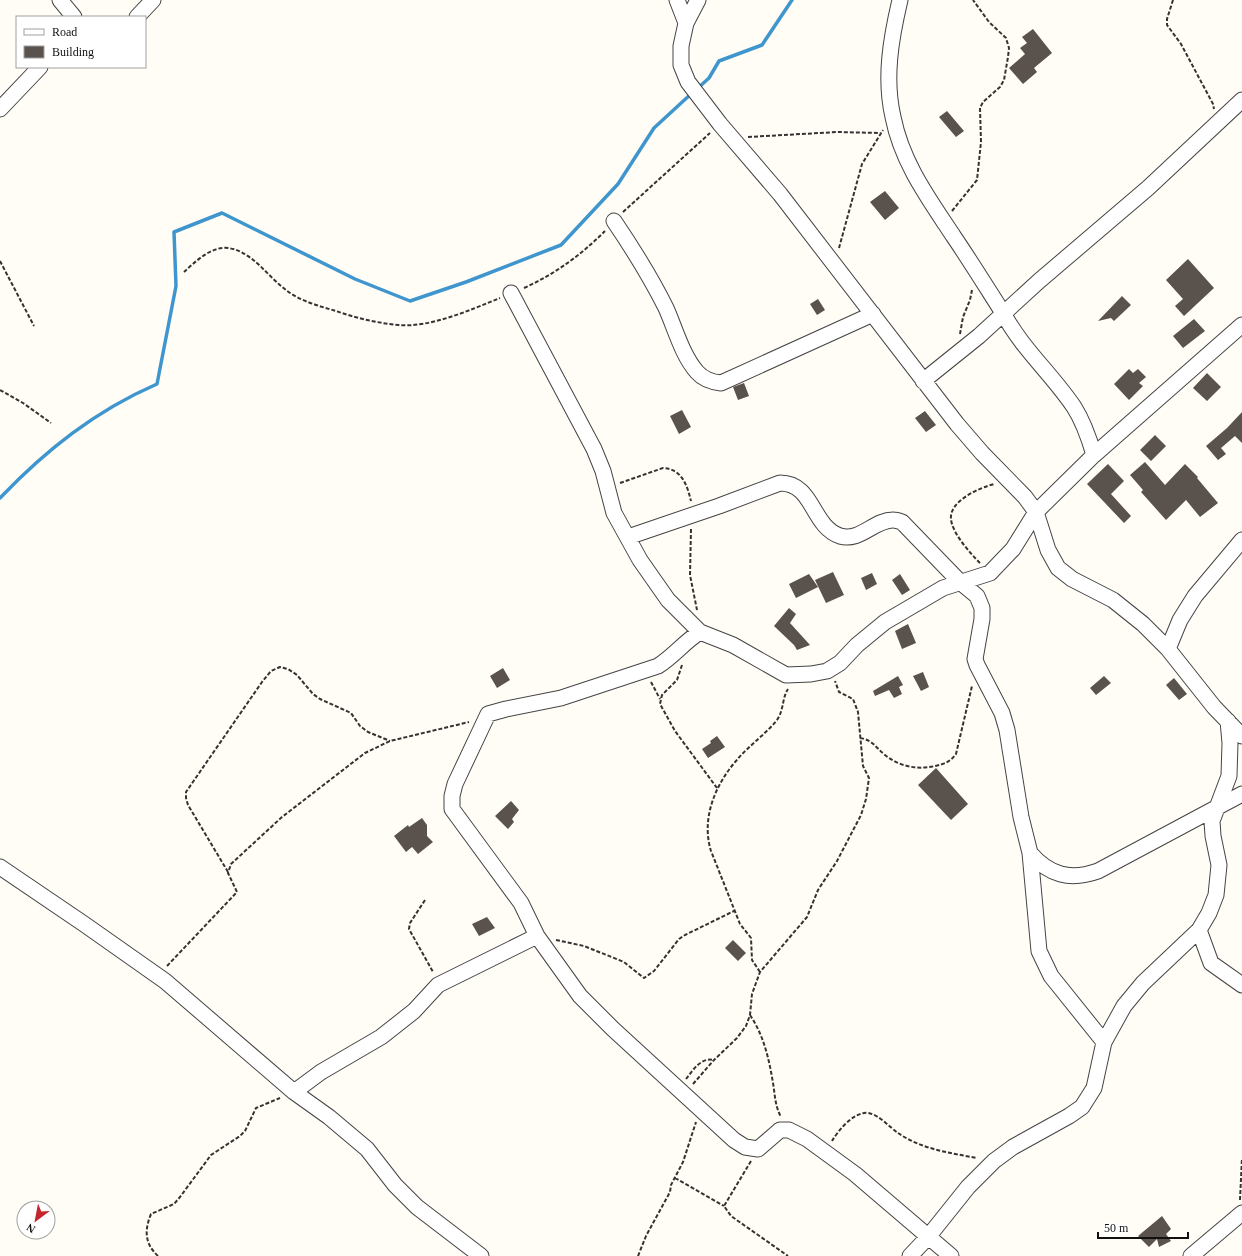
<svg xmlns="http://www.w3.org/2000/svg" width="1242" height="1256" viewBox="0 0 1242 1256" font-family="Georgia,serif">
  <style>
    .lines { fill: none; stroke-linecap: round; stroke-linejoin: round }
    .stream { stroke: #3f96cf; stroke-width: 3.5 }
    .building { fill: #5a524d }
    .minor-casing { stroke: #444; stroke-width: 17 }
    .path { stroke: #333; stroke-width: 2; stroke-dasharray: 4 2; stroke-linecap: butt }
    .minor { stroke: #fff; stroke-width: 15 }
  </style>
  <rect width="100%" height="100%" fill="#fffdf5"/>
  <g class="lines">
    <path class="stream" d="M698,88l11,-10 10,-17 43,-16 30,-45
      M0,498c46,-48 95,-87 157,-114l19,-98 -2,-54 48,-19 133,66 55,22 56,-19 95,-37 57,-61 36,-56 38,-35"/>
  </g>
  <path class="building" d="M1033,29l19,24 -18,15 3,4 -14,12 -14,-16 16,-14 -5,-6 7,-5 -5,-6z
    M947,111l17,20 -8,6 -17,-20z
    M885,191l14,17 -14,12 -15,-18z
    M1188,259l26,29 -30,28 -9,-10 8,-7 -17,-19z
    M1122,296l9,9 -17,16 -3,-3 -13,3z
    M818,299l7,11 -8,5 -7,-11z
    M1194,319l11,12 -22,17 -10,-12z
    M1129,369l4,4 5,-4 8,8 -7,6 4,3 -14,14 -15,-16z
    M1207,373l14,14 -14,14 -14,-13z
    M744,383l5,13 -11,4 -5,-13z
    M682,410l9,17 -12,7 -9,-18z
    M925,411l11,14 -10,7 -11,-14z
    M1242,412v31l-7,-7 -14,12 5,6 -8,6 -12,-14 21,-18z
    M1155,435l11,11 -15,15 -11,-11z
    M1145,462l20,23 20,-21 13,13 -1,1 21,25 -18,14 -14,-17 -20,20 -25,-28 2,-2 -13,-15z
    M1108,464l16,17 -13,13 20,22 -7,7 -37,-39z
    M833,572l11,23 -18,8 -11,-23z
    M872,573l5,11 -11,6 -5,-12z
    M809,574l9,13 -22,11 -7,-14z
    M900,574l10,16 -8,5 -10,-15z
    M789,608l7,6 -6,9 20,22 -13,5 -3,-5 -20,-19z
    M908,624l8,19 -14,6 -7,-18z
    M503,668l7,12 -13,8 -7,-12z
    M923,672l6,15 -8,4 -8,-15z
    M898,676l5,9 -4,2 3,7 -8,4 -5,-8 -14,6 -2,-5z
    M1104,676l7,7 -15,12 -6,-7z
    M1174,678l13,16 -8,6 -13,-15z
    M717,736l8,11 -17,11 -6,-9 9,-6 -1,-2z
    M936,768l32,36 -17,16 -33,-35z
    M511,801l8,9 -7,9 2,3 -6,7 -13,-13z
    M422,818l5,7v11l6,6 -15,12 -6,-7 -6,5 -12,-16 14,-11 1,2z
    M487,917l8,11 -16,8 -7,-12z
    M733,940l13,13 -8,8 -13,-13z
    M1162,1216l9,13 -5,5 5,7 -12,6 -2,-8 -8,8 -11,-11z"/>
  <g class="lines">
    <g class="minor-casing">
      <path id="minor" d="M60,0l14,17
        M677,0l9,23
        M698,0l-12,23 -5,23v19l7,17 32,42 60,70 177,230 25,29 43,44 11,15 12,38 10,18 14,11 41,21 30,24 25,25 46,58 28,29
        M900,0c-9,38 -16,78 -7,117 9,46 36,82 61,120 17,25 33,51 49,76 20,37 48,60 71,94 9,14 15,31 20,48
        M137,17l16,-17
        M0,109l40,-42
        M614,221c19,28 37,57 52,87 9,20 16,47 31,64 6,7 15,10 24,11l152,-69
        M511,293l83,156 9,22 11,42 26,47 28,40 32,32
        M923,381l56,-45 60,-55 109,-93 94,-88
        M628,537l91,-31 61,-23c34,0 31,43 60,53 20,6 34,-16 53,-16 3,0 6,1 9,2l58,60 17,14 5,12v11l-7,40 2,6 25,48 5,17 14,87 9,36 9,98 12,25 53,66
        M1168,649l12,-29 15,-24 47,-56
        M1030,853c19,22 40,28 68,18l144,-77
        M0,867l84,57 81,57 129,111 35,25 38,32 28,36 22,22 64,49
        M1199,930l12,33 31,22
        M294,1092l27,-20 60,-35 33,-26 24,-26 99,-49
        M910,1256l18,-19 40,-50 26,-26 19,-14 56,-31 13,-9 12,-19 10,-46 20,-36 19,-23 56,-53 10,-17 7,-18 3,-30 -6,-29 -1,-15 17,-45 1,-33 -2,-22
        M951,1256l-96,-82 -48,-35 -18,-9h-9l-22,19 -13,-2 -11,-7 -121,-111 -33,-33 -43,-60 -16,-33 -69,-94v-13l3,-12 33,-70 18,-5 55,-11 97,-32c16,-10 26,-24 42,-34l33,13 53,30 25,-1 16,-3 13,-8 17,-18 28,-23 58,-34 47,-15 23,-24 23,-37 58,-57 148,-130
        M1191,1256l51,-43"/>
    </g>
    <path class="path" d="M1173,0l-6,19v6l14,19 32,60 1,5
      M748,137l90,-5 42,1
      M952,211l25,-31 4,-38 -1,-34 3,-6 17,-15 4,-7 4,-23 1,-9 -3,-10 -17,-16 -16,-22
      M623,212l87,-79
      M839,248l23,-84 21,-34
      M0,261l34,65
      M184,272c11,-10 27,-26 44,-24 24,3 39,28 58,42 14,11 33,16 50,21 20,7 41,12 62,14 32,3 72,-15 102,-27
      M524,288c31,-14 57,-33 81,-57
      M960,334l3,-17 7,-17 2,-10
      M0,390l23,13 28,20
      M620,483l43,-15c19,1 24,17 28,33
      M691,529l-1,46 7,35
      M980,563c-10,-10 -28,-30 -29,-44 -2,-18 28,-31 43,-35
      M682,665l-5,15 -15,15 -2,9 15,27 42,57
      M651,682l9,17
      M860,738c13,2 16,10 25,17 15,12 33,15 50,11 9,-2 15,-4 21,-12l16,-68
      M228,872l-40,-67 -2,-7v-6l76,-110 9,-11 9,-4 8,2 9,6 16,19 7,5 31,14 9,13 8,6 22,9
      M425,900l-15,23 -1,6 24,43
      M556,940l28,6 40,16 20,16 10,-7 25,-32 6,-4 49,-24
      M167,966l70,-74 -9,-19 3,-9 51,-47 83,-64 25,-12 79,-19
      M760,972l-8,-12 -1,-22 -11,-14 -29,-73c-10,-32 4,-66 25,-90 12,-15 29,-26 41,-41 7,-10 5,-22 11,-31
      M750,1015c14,21 19,44 23,68 2,12 2,23 8,34
      M686,1079c7,-9 15,-22 28,-19
      M693,1084l21,-24 23,-22 9,-12 4,-11 2,-21 8,-22 47,-55 11,-27 19,-29 24,-46 5,-16 3,-21 -6,-12 -5,-54 -5,-13 -14,-7 -4,-11
      M832,1141c6,-10 19,-26 32,-28 12,-2 25,14 34,20 23,16 52,20 79,25
      M751,1161l-27,45 7,10 57,40
      M675,1178l49,28
      M1240,1200l2,-42
      M158,1256c-13,-12 -14,-25 -7,-42l23,-10 6,-7 31,-42 29,-19 5,-5 11,-23 24,-10
      M638,1256l8,-20 24,-44 1,-7 12,-23 13,-40"/>
    <use href="#minor" class="minor"/>
  </g>
  <rect x="16" y="16" width="130" height="52" fill="#ffffff" stroke="#a0a0a0"/>
  <rect x="24" y="29" width="20" height="6" fill="#ffffff" stroke="#a0a0a0"/>
  <text x="52" y="36" font-size="12" fill="#111111">Road</text>
  <rect x="24" y="46" width="20" height="12" fill="#5a524d" stroke="#a0a0a0"/>
  <text x="52" y="56" font-size="12" fill="#111111">Building</text>
  <g transform="translate(36 1220) rotate(212)"><circle r="19" fill="#ffffff" stroke="#a0a0a0"/>
  <path d="M0-3L7 15L0 10L-7 15Z" fill="#c4262e"/>
  <text y="-6" font-size="11" font-weight="bold" text-anchor="middle" fill="#111111">N</text>
  </g>
  <path d="M1098 1232v6h90v-6" fill="none" stroke="#111111" stroke-width="2"/>
  <text x="1104" y="1232" font-size="12" fill="#111111" stroke="#ffffff" stroke-width="3" paint-order="stroke">50 m</text>
</svg>
